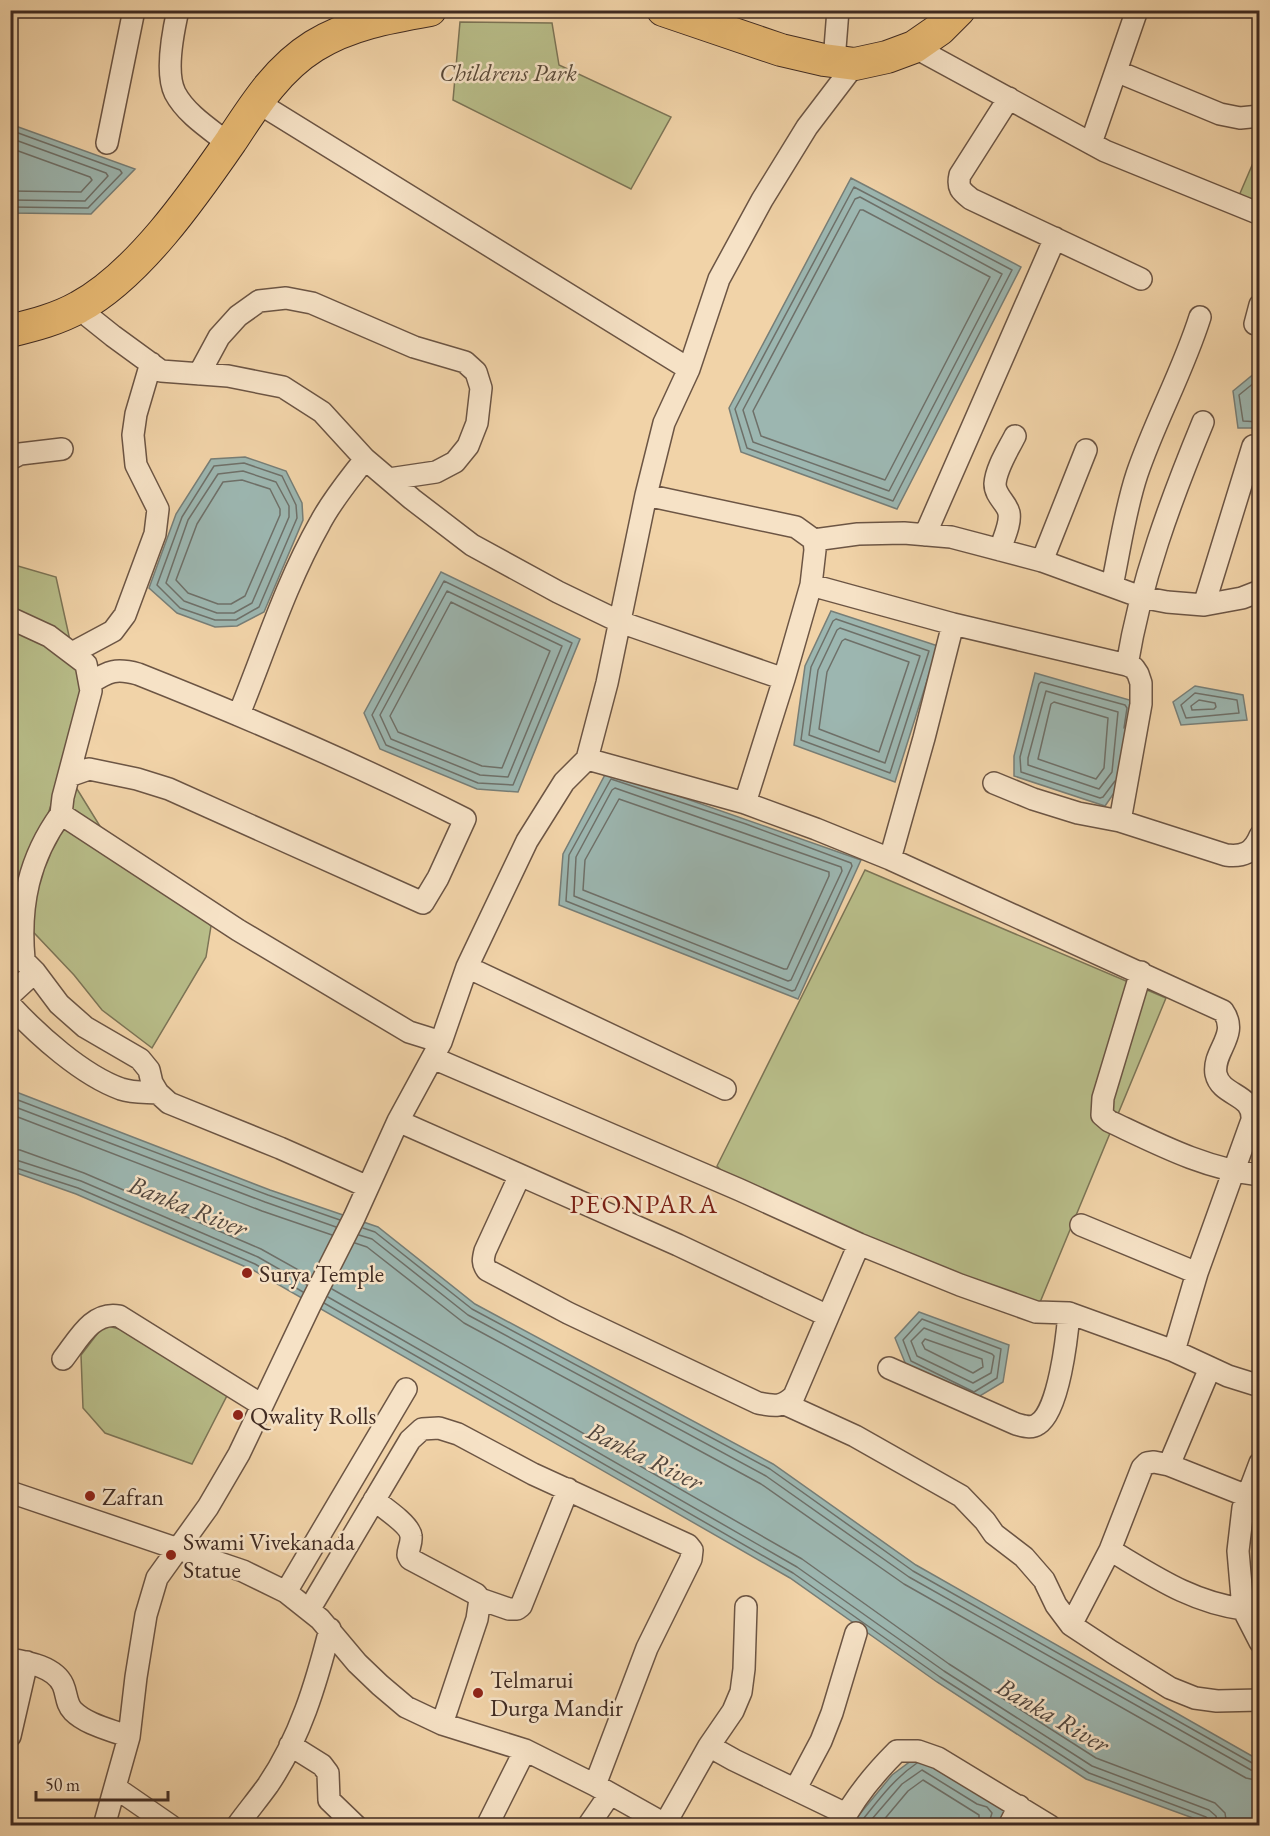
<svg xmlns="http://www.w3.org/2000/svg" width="1270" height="1836" viewBox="0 0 1270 1836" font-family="'EB Garamond',serif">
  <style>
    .green { fill: #b8bd89; stroke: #7c7456; stroke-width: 1.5 }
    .water { fill: #9cb6b0; stroke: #777e77; stroke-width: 1.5 }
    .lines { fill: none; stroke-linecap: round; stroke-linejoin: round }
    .shore { stroke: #6e7069; stroke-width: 1.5 }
    .minor-casing { stroke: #6c5544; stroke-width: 24 }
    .highway-casing { stroke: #402b22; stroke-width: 34 }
    .minor { stroke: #f6e2c6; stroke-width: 21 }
    .highway { stroke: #e8ba74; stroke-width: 32 }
    .poi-dot { fill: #8f2418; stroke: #f6e2c6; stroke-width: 2 }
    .labels { text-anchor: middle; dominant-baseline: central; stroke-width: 5; stroke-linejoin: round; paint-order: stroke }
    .park-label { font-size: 24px; font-style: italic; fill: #584837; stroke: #f6e2c6 }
    .poi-label { font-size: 24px; fill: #402b22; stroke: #f6e2c6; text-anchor: start }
    .neighbourhood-label { font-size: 26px; letter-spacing: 1.5px; fill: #7a1f14; stroke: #f6e2c6 }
    .water-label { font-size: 26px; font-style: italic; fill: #52473e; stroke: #f6e2c6 }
  </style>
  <rect width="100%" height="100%" fill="#f1d3a8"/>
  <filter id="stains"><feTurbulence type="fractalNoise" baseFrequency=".00333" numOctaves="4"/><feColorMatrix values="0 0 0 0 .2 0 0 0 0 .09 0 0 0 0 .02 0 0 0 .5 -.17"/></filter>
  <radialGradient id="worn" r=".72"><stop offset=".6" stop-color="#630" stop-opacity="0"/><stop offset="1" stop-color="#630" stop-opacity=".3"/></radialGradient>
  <path class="green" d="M460,22l92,1 7,42 112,52 -40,72 -178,-89z
    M1259,149v65l-24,-9z
    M11,564l45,13 19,86 12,33 -76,230z
    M69,776l45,73 73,46 24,31 -5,31 -54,91 -50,-38 -28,-35 -54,-57z
    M865,870l301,128 -130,314 -296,-121 -23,-25z
    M104,1325l54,14 77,41 -43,84 -87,-31 -22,-25 -2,-53z"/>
  <path class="water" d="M10,124l125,45 -44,45 -80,-1z
    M851,178l170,89 -124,242 -156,-57 -12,-44z
    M1259,372v56h-21l-5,-37 22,-18z
    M245,457l41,14 16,32 1,17 -39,92 -27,14 -22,1 -38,-14 -28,-25 27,-74 35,-55z
    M441,572l139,67 -62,153 -41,-3 -97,-40 -16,-36z
    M831,611l107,35 -43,136 -101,-37 11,-79z
    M1035,673l98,28 -8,76 -20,29 -91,-30v-20z
    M1195,686l48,9 4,25 -66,5 -8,-23z
    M607,771l254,89 -63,139 -239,-94 4,-51z
    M11,1090l259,100 108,37 97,77 298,160 143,101 343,195v65h-47l-126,-46 -149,-97 -147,-104 -537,-308 -177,-76 -65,-23z
    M919,1312l90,33 -6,37 -28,17 -69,-34 -11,-27z
    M919,1755l90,58 -9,12 -137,1 -9,-5 38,-46z"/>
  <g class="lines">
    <path class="shore" d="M10,130l110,40 2,3 -34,35 -78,-1
      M10,138l96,35 2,3 -23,25 -75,-1
      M10,148l80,29 2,3 -11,12 -71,-1
      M854,187l158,83 -119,231 -146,-53 -12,-39z
      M860,197l142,77 -113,217 -136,-49 -10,-32 112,-211z
      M860,210h3l127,67 -105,203 -124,-44 -8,-25z
      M1260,378l-21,17 4,26 17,1
      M244,463l38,13 14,29 1,13 -38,89 -23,13h-21l-35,-12 -23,-23 25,-68 32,-51z
      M243,471l33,11 13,24v11l-37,86 -18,10h-17l-33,-12 -18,-18 22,-63 30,-46z
      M242,480l28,9 10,20v6l-35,81 -14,8h-13l-30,-11 -12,-13 21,-56 26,-42z
      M444,581l128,62 -59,142 -35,-2 -92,-38 -14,-30z
      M447,591l115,55 -54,131 -28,-2 -89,-36 -11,-24z
      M451,602l99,49 -48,117 -20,-2 -84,-34 -8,-16z
      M836,619l93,32 -39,122 -89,-33 10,-73 22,-46z
      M840,628l80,28 -35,107 -76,-28 9,-65 19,-40z
      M845,639l64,23 -30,90 -60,-23 8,-57 15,-31z
      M1046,691l72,21 -6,60 -13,17 -71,-24v-7z
      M1195,693l42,7 2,13 -53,5 -5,-13z
      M1199,700l16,3 1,4 -2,2 -22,1 -1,-4z
      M1054,702l54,16 -4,50 -8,11 -58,-20 13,-55z
      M611,779l135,45 105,39 1,3 -57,124 -3,1 -226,-90 3,-46z
      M1115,781l-12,16 -3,1 -79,-26 -1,-15 19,-73 2,-2 84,23 2,3 -3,20
      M615,788l226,79 1,4 -51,109 -3,1 -214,-85 2,-39 36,-67z
      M619,799l210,73v4l-42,93h-3l-201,-79 2,-30z
      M10,1097l258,98 72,25
      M10,1105l255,97 71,25
      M10,1114l252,97 70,24
      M10,1149l10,1 64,23 177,76 50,28
      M10,1158l71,23 177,76 49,28
      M10,1166l68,22 177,76 48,28
      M363,1228l12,4 97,77 298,160 143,102 341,193 6,1
      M359,1235l13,4 96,76 298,161 143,101 342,193 9,2
      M355,1243l12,4 97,76 297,161 143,100 342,194 14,3
      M332,1289l470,270 147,105 147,94 119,45 10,10 2,13
      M328,1297l469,270 147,104 148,95 117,44 7,6 2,10
      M324,1303l469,270 147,104 149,96 117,44 4,4 1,5
      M922,1319l79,30 -4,29 -23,14 -63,-31 -8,-21z
      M924,1328l68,26 2,2 -3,17 -18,10 -56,-27 -6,-15z
      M925,1339l57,20 1,8 -10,6 -48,-24 -3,-6z
      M864,1826v-8c16,-20 31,-40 53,-55
      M872,1826v-7l30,-35 20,-14 55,34 10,3 5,6 -4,13
      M881,1826l1,-4 26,-31 15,-11 56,35v11"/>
    <g class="minor-casing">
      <path id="minor" d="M178,10c-5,22 -13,63 -3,83 11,21 35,36 54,51
        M914,47l191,104 155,63
        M834,61l4,-51
        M1116,71l104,43 20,4 20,-2
        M1009,98l-49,77c-3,13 1,16 11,24l170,80
        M257,102l432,267
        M107,143l27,-133
        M1091,143l46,-133
        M78,308l35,28 48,35 67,5 55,11 39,25 43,47 47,40 60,46 86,47 62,30 164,57
        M1255,324l5,-19
        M199,374l20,-37 19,-21 21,-15 27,-3 26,5 102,44 51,15 11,10 5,16 -4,35 -9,23 -13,16 -19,10 -47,7
        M10,459l10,-5 42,-5
        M646,495l150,32 18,13 1,10 -4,35
        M925,535l130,-297
        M814,540l44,-6 46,-1 47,4 91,24 99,36 26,5 37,3 38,-7 18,-7
        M1000,550c3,-11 11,-26 9,-37 -2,-10 -14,-17 -14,-29 1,-16 13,-34 20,-48
        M1042,561l44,-111
        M1112,586c8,-38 13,-76 25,-112 18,-53 46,-103 63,-157
        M1204,605l49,-159
        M10,618l39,18 37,28 5,27 -28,106 -2,17 177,116 171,102 32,10
        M72,653l41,-22 12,-16 30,-81 3,-25 -22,-44 -3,-30 3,-21 15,-51
        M1127,665c14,-85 43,-163 76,-243
        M239,714c26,-64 47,-131 81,-191 12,-23 29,-43 45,-64
        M587,759l158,44 71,26 74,30 333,152c17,24 -11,40 -7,63 5,23 38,19 36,46l-55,153 -23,78
        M69,776l20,-7 48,10 32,10 254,114 15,-25 27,-59c-107,-54 -216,-101 -327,-145 -22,-6 -29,-3 -48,9
        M994,783l39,16 45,14 42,8 106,34c17,2 27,-2 34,-19
        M745,803l39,-124 27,-94 142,39 174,41 7,3 4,6 3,9v21l-21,117
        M890,859l34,-121 29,-114
        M10,947l25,25 24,32 26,23 55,32 9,11 3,13 6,10 11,10 111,45 88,39
        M24,959c-5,-54 5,-101 37,-145
        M467,967l258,122
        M1141,972l-38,126 -1,17 7,6c49,23 96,48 151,54
        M10,995l25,-23
        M10,1005c28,30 72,70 111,84 12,4 24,3 37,4
        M433,1058l307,132 119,54 101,41 76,27 33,1 105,38 54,25 32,10
        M398,1121l280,124 150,71
        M520,1175l-35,76c-2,8 -3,12 2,19l81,43 190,90c16,3 23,5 36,-7l65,-152
        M1081,1225l116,48
        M63,1359c15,-19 29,-48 56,-43l143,89
        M889,1368l127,56c8,2 15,5 22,0 21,-13 29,-87 31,-111
        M785,1404l70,32 106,60 24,25 9,13 30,23 20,23 12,25 15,20 41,27 58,36 25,10 22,3 43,-1
        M1260,1463l-17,45 -5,43 5,58 17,33
        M1169,1465l41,-97
        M10,1492l233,79 43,21 34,27 37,44 23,22 26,22 36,17 83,26 70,35 73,41
        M374,1500c9,7 36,25 37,36 1,7 -3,13 -3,19l2,4 66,35 4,5 -3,20 -35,105
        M1110,1550c44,26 81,52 133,59
        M286,1592l120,-203
        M480,1599l29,10h8l4,-3 47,-117
        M309,1610l101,-170 12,-11 17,-1 19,6 75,40 155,71 4,5 -1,9 -44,89 -52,137
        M1071,1625l39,-75 32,-82 5,-5 7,-1 15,3 78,31
        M10,1659c18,3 45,8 53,26 4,9 3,19 10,26 14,14 39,19 56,26
        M10,1736l17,-74
        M290,1745l32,20 6,8 1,27 27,26
        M709,1746l25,14 112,54
        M116,1788l55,38
        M796,1788l25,-47 11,-28 24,-80
        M665,1824l44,-78 24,-35 8,-19 3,-23 2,-62
        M104,1826l25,-89 7,-60 10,-62 11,-37 51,-71 31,-53 72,-151 43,-85 44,-97 43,-79 26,-75 60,-126 37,-59 23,-23 20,-76 39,-188 18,-72 25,-54 30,-90 43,-79 45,-73 48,-63
        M237,1826c10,-14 21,-27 31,-41 32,-47 48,-101 62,-156
        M487,1826l38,-76
        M588,1826l22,-32
        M840,1826c14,-28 35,-53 57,-75h21l20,7 112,68
        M1009,1826l10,-20"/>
    </g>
    <g class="highway-casing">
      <path id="highway" d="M663,10l118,40 43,10 31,4 32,-7 27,-10 26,-18 19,-19
        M10,331c24,-6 48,-12 69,-24 59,-32 114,-111 152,-166 23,-35 46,-72 83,-95 35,-22 76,-29 116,-36"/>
    </g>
    <use href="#minor" class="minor"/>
    <use href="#highway" class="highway"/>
  </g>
  <g class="poi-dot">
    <circle cx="247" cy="1273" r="6"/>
    <circle cx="238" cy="1415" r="6"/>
    <circle cx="90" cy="1496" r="6"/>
    <circle cx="171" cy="1555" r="6"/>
    <circle cx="478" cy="1693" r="6"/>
  </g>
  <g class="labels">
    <g class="park-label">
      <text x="508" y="72">Childrens Park</text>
    </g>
    <g class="poi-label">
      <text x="259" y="1273">Surya Temple</text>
      <text x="250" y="1415">Qwality Rolls</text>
      <text x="102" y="1496">Zafran</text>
      <text x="183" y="1541">Swami Vivekanada<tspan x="183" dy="28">Statue</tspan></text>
      <text x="490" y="1679">Telmarui<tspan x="490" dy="28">Durga Mandir</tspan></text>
    </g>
    <g class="neighbourhood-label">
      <text x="644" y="1204">PEONPARA</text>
    </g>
    <g class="water-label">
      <text transform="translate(188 1206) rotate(22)">Banka River</text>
      <text transform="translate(645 1456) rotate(26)">Banka River</text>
      <text transform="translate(1053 1715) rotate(30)">Banka River</text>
    </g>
  </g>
  <rect width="1270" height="1836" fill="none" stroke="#f1d3a8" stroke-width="36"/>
  <rect x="12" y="12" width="1246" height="1812" fill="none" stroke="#402b22" stroke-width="3"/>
  <rect x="18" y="18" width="1234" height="1800" fill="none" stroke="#402b22" stroke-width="1.5"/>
  <path d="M36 1791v9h132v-9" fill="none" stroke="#402b22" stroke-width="3"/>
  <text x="45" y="1791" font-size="18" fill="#402b22" stroke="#f6e2c6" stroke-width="4.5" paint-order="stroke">50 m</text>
  <rect width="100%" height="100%" filter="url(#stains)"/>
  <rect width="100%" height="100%" fill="url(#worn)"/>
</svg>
